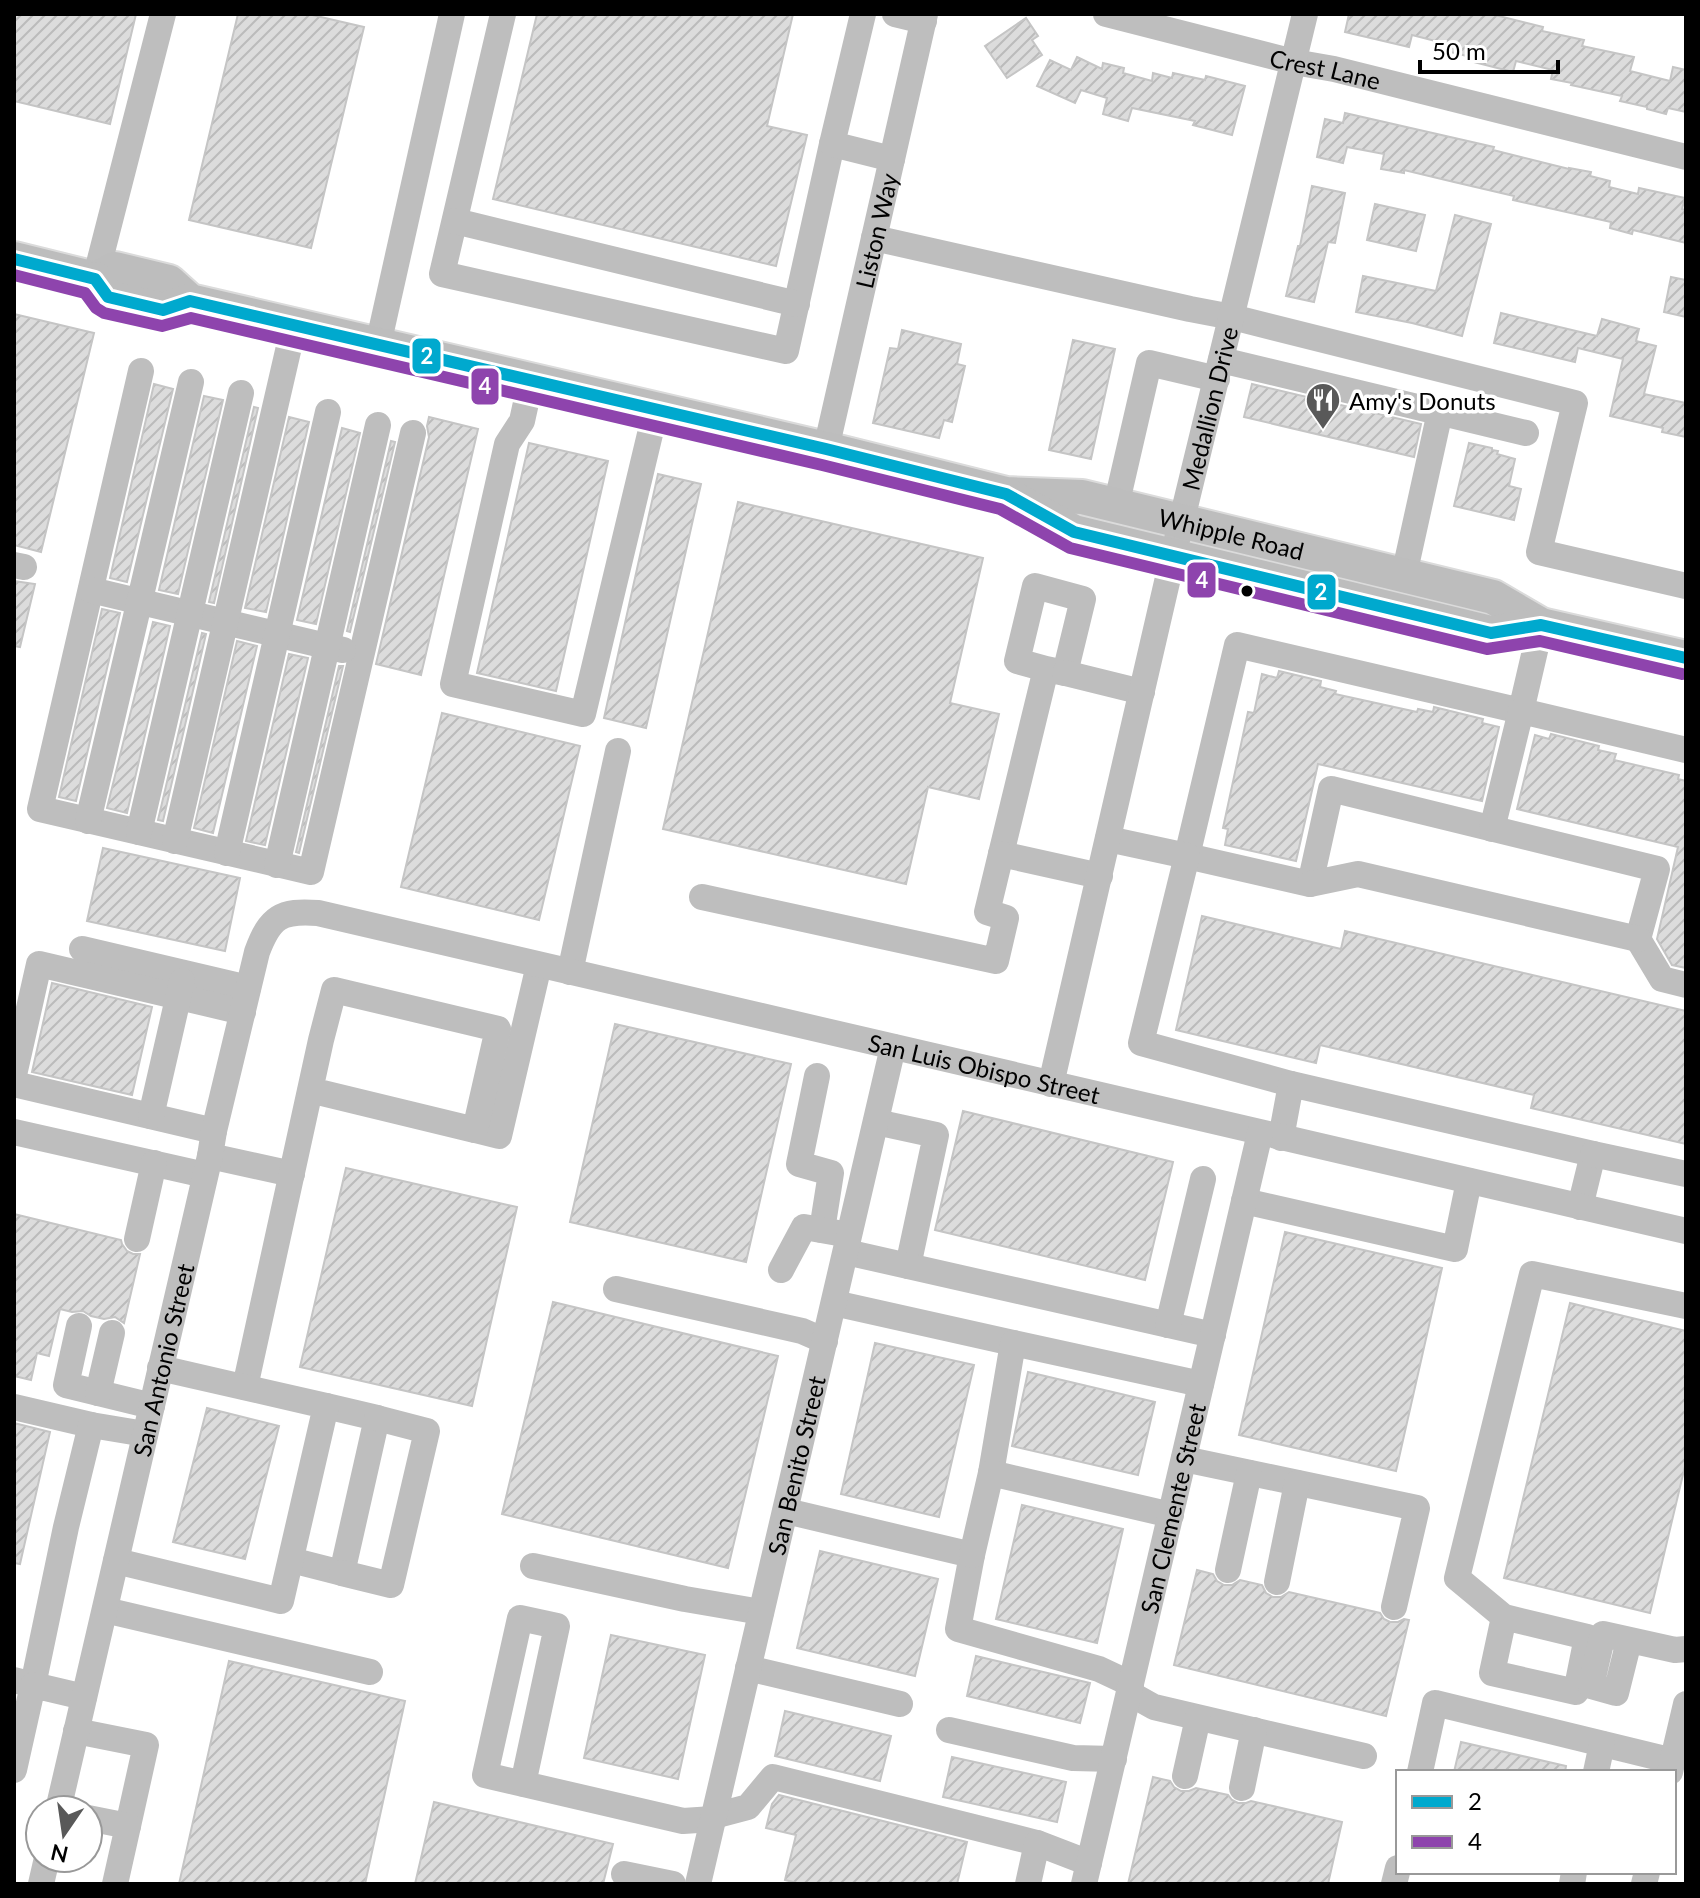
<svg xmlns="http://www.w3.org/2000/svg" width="1700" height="1898" viewBox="0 0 1700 1898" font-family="Lato,sans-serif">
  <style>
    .building { fill: url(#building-hatch); stroke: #c5c5c5; stroke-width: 2 }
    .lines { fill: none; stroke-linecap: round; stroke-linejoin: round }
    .major-casing { stroke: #dbdbdb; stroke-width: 38 }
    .minor { stroke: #bebebe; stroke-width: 26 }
    .major { stroke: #bdbdbd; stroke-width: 34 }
    .bus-1-casing { stroke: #fff; stroke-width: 18 }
    .bus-2-casing { stroke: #fff; stroke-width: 18 }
    .bus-1 { stroke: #00a9ce; stroke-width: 12 }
    .bus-2 { stroke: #8e44ad; stroke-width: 12 }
    .bus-dot { fill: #000; stroke: #fff; stroke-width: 3 }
    .labels { text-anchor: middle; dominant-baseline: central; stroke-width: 7; stroke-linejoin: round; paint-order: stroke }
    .street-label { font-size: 24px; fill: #000; stroke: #fff }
    .poi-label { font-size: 24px; fill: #000; stroke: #fff; text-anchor: start }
    .line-badge { stroke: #fff; stroke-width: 3 }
    .badge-label { font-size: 22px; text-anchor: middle; font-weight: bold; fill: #fff }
  </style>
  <defs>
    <pattern id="building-hatch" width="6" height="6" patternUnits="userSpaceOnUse" patternTransform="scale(2)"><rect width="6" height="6" fill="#dcdcdc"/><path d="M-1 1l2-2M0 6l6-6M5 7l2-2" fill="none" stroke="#bbb"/></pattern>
  </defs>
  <rect width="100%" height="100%" fill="#fff"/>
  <path class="building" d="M14,14h122l-26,110 -96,-23z
    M238,14h70l56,13 -53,221 -122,-28z
    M537,14h256l-26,112 40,9 -31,131 -283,-67z
    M1349,14h142l52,13 -1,4 42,9 -2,6 52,11 -4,14 40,10 3,-14 13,3v42l-18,-4 -2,6 -19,-5v-2l-27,-6 2,-5 -51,-11 1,-2 -21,-4 2,-9 -37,-9 -3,11 -47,-12 1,-4 -21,-5 1,-7 -35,-9 -3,12 -64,-15z
    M1026,18l12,18 -6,4 10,15 -35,23 -22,-32z
    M1077,57l25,12 1,-6 21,5 -1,5 29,8 1,-8 19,5 1,-5 32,7 1,-4 39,10 -13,49 -39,-10 2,-4 -63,-13 -4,13 -25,-7 4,-16 -26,-8 -6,13 -38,-17 13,-26 21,10z
    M1345,113l149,34 -1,3 76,19v-1l22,4 -1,4 20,5 -1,6 29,7 1,-6 46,10 -3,11 4,1v33l-53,-13 -1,4 -22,-6 1,-6 -98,-22 1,-4 -60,-14 -50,-12v3l-23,-4 3,-15 -37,-7 -4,16 -26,-6 8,-38 18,4z
    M1312,186l33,7 -10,50 -7,-1 -14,60 -28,-6 12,-50h2z
    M1375,204l50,11 -9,36 -49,-11z
    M1455,215l36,9 -29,112 -50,-13 -56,-11 7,-36 73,15z
    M1671,277l15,3v37l-22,-5z
    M1501,313l96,23 5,-17 37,10 -3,12 20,5 -12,48 42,9v34l-24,-5 1,-4 -53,-12 13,-57 -45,-11 -3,14 -81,-19z
    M14,314l80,19 -53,219 -27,-7z
    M902,330l59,14 -4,20 8,2 -13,56 -8,-2 -5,18 -66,-15 17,-75 8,1z
    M1073,340l42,9 -24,110 -42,-9z
    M154,384l19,5 -46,193 -17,-4z
    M1252,384l169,40 -7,33 -170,-40z
    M204,396l19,4 -45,194 -19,-4z
    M254,407l4,1 -44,195 -5,-1z
    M289,417l20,5 -43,190 -21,-4z
    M429,417l49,12 -57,246 -45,-11 53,-227 -2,-11z
    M342,428l18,5 -44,191 -19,-4z
    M391,441l4,1 -45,190 -3,-1z
    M529,443l79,18 -52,230 -79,-18z
    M1469,443l23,5v2l6,1 -1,3 18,5 -6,27 12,3 -7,31 -60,-14z
    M658,474l43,10 -55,244 -42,-10z
    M738,502l245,56 -33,145 49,11 -20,85 -51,-12 -22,97 -243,-55z
    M14,581l21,3 -15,63 -6,-1z
    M102,609l18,4 -44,188 -17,-4z
    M153,622l17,4 -43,187 -20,-5z
    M202,633l4,1 -43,187 -5,-1z
    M237,641l20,5 -44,187 -19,-5z
    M289,654l19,4 -43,187 -19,-4z
    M339,666h4l-44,187 -3,-1z
    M1279,671l42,10 -1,6 16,4 -1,3 82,18 1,-3 15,3 1,-5 49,12 -1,4 17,4 -17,74 -164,-37 -22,97 -71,-16 3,-16 -5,-1 25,-116 6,1 8,-39 15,4z
    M442,713l138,33 -41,174 -138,-33z
    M1551,734l48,12 -1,4 18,4 -2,6 65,15 -1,4 8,2v187l-14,-3 -15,-26 21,-92 -161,-38 18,-74 14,4z
    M103,848l137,30 -15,73 -138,-30z
    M1202,916l139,33 4,-18 341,80v133l-155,-36 3,-13 -214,-50 -4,18 -140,-33z
    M52,983l100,24 -20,88 -100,-23z
    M615,1024l176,40 -45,198 -176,-40z
    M963,1111l210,51 -28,118 -210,-50z
    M346,1168l171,39 -45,199 -172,-39z
    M14,1214l107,26 1,4 5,7 6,3h7l-16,69 -9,-6 -11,2 -13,-3 -8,-5 -11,1 -12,-3 -11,47 -12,-3 -6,27 -17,-4z
    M1285,1232l157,36 -46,203 -157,-36z
    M553,1302l225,54 -50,212 -226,-54z
    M1570,1303l116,28v131l-36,151 -146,-35z
    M875,1343l99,22 -35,152 -98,-23z
    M1028,1372l127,30 -17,73 -126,-29z
    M207,1408l72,18 -34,133 -72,-17z
    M14,1423l36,9 -30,132 -6,-1z
    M1022,1505l101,24 -26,114 -101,-24z
    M820,1551l118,28 -23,97 -118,-28z
    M1197,1570l16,4 4,7 7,4h8l8,-5 22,5 4,8 7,4h8l8,-5 91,21 4,6 6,3h8l6,-3 5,1 -23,96 -212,-51z
    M611,1635l94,20 -27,124 -94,-21z
    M976,1656l114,27 -10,40 -113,-27z
    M229,1661l176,40 -40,183h-186z
    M785,1711l106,25 -11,45 -105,-25z
    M1461,1742l105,24 -1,6h-111z
    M952,1757l114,25 -9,40 -114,-25z
    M1153,1777l17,4 4,6 7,4h8l7,-3 32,7 4,5 6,3h8l5,-2 91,21 -14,62h-200z
    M779,1795l188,47 -10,42h-156l-16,-4 11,-45 -30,-7 6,-24z
    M434,1802l179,42 -10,40h-188z"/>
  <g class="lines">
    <g class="major-casing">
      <g id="major">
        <path id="s7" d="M14,259l81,20 20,-10 54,13 21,19 636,148 180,45 76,3 411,100 48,28 145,33"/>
        <path d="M95,279l13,18 55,13 27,-9"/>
        <path d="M1013,498l61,34 417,101 50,-8"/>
      </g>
    </g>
    <g class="minor">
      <path d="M503,14l-61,260 344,77 46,-207"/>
      <path d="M863,14l-31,130 60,15"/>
      <path d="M895,14l29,7"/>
      <path id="s1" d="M1106,14l188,48 40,7 352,88"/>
      <path d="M455,221l342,83"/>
      <path d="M874,238l316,71 42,8 343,86 -36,149 147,34"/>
      <path d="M95,279l68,-265"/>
      <path d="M378,345l74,-331"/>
      <path d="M1221,360l305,73"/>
      <path d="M141,371l-101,438 271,63 102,-439"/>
      <path d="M531,380l-9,41 -15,23 -54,240 130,30 73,-305"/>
      <path id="s2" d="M826,449l99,-435"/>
      <path d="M1116,506l33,-143 68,16"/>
      <path d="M14,565l10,2"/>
      <path d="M1404,575l36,-163"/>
      <path d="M91,590l252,60"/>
      <path d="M1541,625l-20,86 -284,-66 -50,211 123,28 21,-95 326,80 -19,70 24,40 24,6"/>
      <path d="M1046,669l19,4 18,-74 -48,-13 -18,75 29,8 -45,185 99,22"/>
      <path d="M1065,673l77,19"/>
      <path d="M88,821l103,-439"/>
      <path d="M1492,829l29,-118 165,39"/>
      <path d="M139,832l102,-439"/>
      <path d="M1108,839l79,17 -46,187 150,41"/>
      <path d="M175,841l119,-516"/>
      <path d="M227,853l101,-441"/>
      <path d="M277,865l101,-440"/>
      <path d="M1310,884l48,-10 280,65"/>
      <path d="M702,897l294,64 10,-43 -19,-6 14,-58"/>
      <path d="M82,949l166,39"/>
      <path d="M570,972l48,-221"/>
      <path d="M14,1075l25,-111 204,48"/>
      <path d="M817,1076l-18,88 32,9 -9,57"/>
      <path d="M14,1084l200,47"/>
      <path id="s3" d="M1051,1084l122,-528 132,-542"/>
      <path d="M151,1116l31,-135"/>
      <path d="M876,1122l60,13 -28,131"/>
      <path d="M475,1130l24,6 40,-171"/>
      <path d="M14,1132l191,43"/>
      <path d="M1281,1138l10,-54 302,70 -13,53"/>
      <path d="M1593,1154l93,20"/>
      <path d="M210,1156l82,18"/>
      <path d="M1244,1201l211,48 14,-68"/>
      <path d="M137,1239l17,-76"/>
      <path d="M846,1252l367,83"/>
      <path d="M781,1270l23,-43 34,6"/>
      <path d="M616,1289l186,42 23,10"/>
      <path d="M834,1303l179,40"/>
      <path d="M1168,1325l35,-146"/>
      <path d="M79,1326l-13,59 86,21"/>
      <path d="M245,1387l76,-347 13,-50 164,39 -23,101 -165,-40"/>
      <path d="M98,1393l14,-60"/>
      <path d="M14,1407l77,18"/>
      <path d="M1184,1459l233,49 -23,99"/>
      <path d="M991,1473l22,-130 188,41"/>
      <path d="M786,1511l186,44 -14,74 141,40 32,15"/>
      <path d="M972,1555l19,-82 180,42"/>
      <path d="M291,1560l51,13 35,-155 -51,-12"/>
      <path d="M116,1561l165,40 45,-195 -166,-38"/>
      <path d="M533,1566l152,33 76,13"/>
      <path d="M1228,1570l21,-97"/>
      <path d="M342,1573l49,12 36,-154 -50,-13"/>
      <path d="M1277,1582l20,-99"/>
      <path d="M105,1610l265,62"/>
      <path d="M1504,1617l-12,56 84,19 11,-55 -83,-20 -47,-39 75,-304 154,32"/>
      <path d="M1629,1641l-13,52 -25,-7 12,-52 72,16 11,-1"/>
      <path d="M748,1668l152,36"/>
      <path d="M14,1680l19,5 33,-158 25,-102 54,9"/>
      <path d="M1129,1693l25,14 210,49"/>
      <path d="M949,1730l124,28 41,1"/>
      <path d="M76,1731l70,14 -18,81"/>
      <path d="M14,1770l19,-85 51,12"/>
      <path d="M1420,1772l15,-69 238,58"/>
      <path d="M1596,1772l6,-28"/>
      <path d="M1670,1772l16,-68"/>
      <path d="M1185,1776l13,-58"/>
      <path d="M523,1784l34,-158 -37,-8 -35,157 198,46 30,-2"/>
      <path d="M1242,1788l12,-58"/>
      <path id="s4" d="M58,1810l152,-654 4,-25 43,-179c13,-35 24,-42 61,-39l1368,318"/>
      <path d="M714,1816l34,-9 25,-30 264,66"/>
      <path d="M88,1818l40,8 -13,58"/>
      <path d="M624,1874l49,10"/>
      <path d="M41,1884l6,-26"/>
      <path id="s5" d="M698,1884l195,-837"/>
      <path d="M1028,1884l9,-41 52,20"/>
      <path id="s6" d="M1084,1884l176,-751"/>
      <path d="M1394,1884l4,-16"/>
      <path d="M1572,1884l2,-12"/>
      <path d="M1644,1884l3,-12"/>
    </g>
    <use href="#major" class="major"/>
    <g class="bus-1-casing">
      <path id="bus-1" d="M14,259l81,20 13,18 55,13 27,-9 636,148 180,45 68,38 417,101 50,-8 145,33"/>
    </g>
    <g class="bus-2-casing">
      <path id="bus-2" d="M14,275l71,18 11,15 8,5 58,13 29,-8 631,147 178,44 70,39 417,101 53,-8 142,33"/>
    </g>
    <use href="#bus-1" class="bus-1"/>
    <use href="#bus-2" class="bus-2"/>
  </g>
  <defs>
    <g id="restaurant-pin" transform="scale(1.8)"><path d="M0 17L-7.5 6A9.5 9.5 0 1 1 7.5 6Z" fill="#595959" stroke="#fff"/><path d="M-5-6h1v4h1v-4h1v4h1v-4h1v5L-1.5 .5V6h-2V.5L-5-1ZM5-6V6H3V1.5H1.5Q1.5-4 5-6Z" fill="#fff"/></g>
  </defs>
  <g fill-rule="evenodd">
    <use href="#restaurant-pin" x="1323" y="400"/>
  </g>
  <circle class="bus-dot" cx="1247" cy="591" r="7"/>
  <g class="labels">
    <g class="street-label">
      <text stroke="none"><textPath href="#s1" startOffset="226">Crest Lane</textPath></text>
      <text stroke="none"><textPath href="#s2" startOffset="224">Liston Way</textPath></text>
      <text stroke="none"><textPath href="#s3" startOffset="694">Medallion Drive</textPath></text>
      <text stroke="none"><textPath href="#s7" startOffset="1258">Whipple Road</textPath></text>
      <text stroke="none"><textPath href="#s4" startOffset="1646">San Luis Obispo Street</textPath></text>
      <text stroke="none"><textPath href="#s4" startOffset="462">San Antonio Street</textPath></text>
      <text stroke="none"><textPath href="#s5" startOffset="430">San Benito Street</textPath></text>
      <text stroke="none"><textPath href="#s6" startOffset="386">San Clemente Street</textPath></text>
    </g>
    <g class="poi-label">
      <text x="1349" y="400">Amy's Donuts</text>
    </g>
  </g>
  <g class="line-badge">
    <rect x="411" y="337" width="31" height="38" rx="8" fill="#00a9ce"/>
    <rect x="470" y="367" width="30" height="39" rx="8" fill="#8e44ad"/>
    <rect x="1186" y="561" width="31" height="38" rx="8" fill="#8e44ad"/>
    <rect x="1306" y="573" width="31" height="38" rx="8" fill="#00a9ce"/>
  </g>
  <g class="badge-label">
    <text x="427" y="364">2</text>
    <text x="485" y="394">4</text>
    <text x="1202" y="588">4</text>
    <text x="1321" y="600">2</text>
  </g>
  <rect width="1700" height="1898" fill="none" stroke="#000000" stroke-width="32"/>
  <rect x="1396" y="1770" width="280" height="104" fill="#ffffff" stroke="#999999" stroke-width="2"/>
  <rect x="1412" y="1796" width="40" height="12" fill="#00a9ce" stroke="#999999" stroke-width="2"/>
  <text x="1468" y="1810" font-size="24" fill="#000000">2</text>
  <rect x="1412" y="1836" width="40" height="12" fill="#8e44ad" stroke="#999999" stroke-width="2"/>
  <text x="1468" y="1850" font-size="24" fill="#000000">4</text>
  <g transform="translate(64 1834) rotate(193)"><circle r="38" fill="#ffffff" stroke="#999999" stroke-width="2"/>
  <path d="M0-6L14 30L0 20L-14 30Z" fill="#595959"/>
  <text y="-12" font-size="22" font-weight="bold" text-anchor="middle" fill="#000000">N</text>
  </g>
  <path d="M1420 60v12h138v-12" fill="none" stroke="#000000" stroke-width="4"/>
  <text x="1432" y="60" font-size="24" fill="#000000" stroke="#ffffff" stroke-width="6" paint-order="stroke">50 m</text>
</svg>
